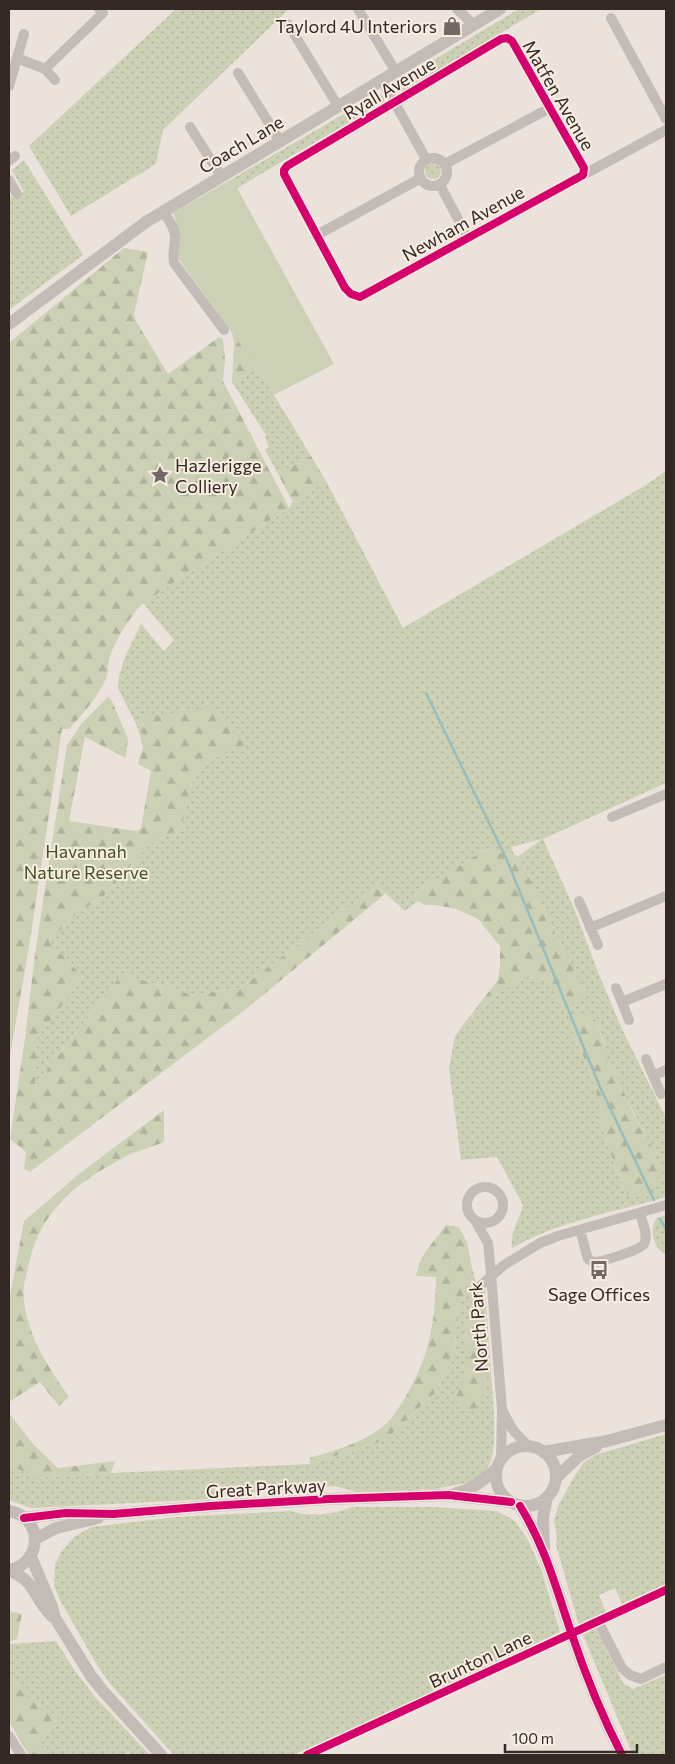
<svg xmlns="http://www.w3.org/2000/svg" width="675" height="1764" viewBox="0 0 675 1764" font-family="Commissioner,sans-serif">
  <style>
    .grass { fill: url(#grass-dots); fill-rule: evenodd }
    .forest { fill: url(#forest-firs) }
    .park { fill: #ccd0b4 }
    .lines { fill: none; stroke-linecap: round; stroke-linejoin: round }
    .stream { stroke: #97bebc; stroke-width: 2.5 }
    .minor { stroke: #c3bbb5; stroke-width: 10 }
    .tertiary { stroke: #c3bbb5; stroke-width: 12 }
    .cycleway-casing { stroke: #f9ede1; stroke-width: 11 }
    .cycleway { stroke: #d6006c; stroke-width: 8 }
    .labels { text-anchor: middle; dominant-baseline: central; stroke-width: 4; stroke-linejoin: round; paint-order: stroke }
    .poi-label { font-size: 18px; fill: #332824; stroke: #f9ede1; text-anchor: end }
    .street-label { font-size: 18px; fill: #332824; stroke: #f9ede1 }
    .park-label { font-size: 18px; fill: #435227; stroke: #f9ede1 }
  </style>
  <defs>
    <pattern id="grass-dots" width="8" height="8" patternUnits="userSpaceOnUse" patternTransform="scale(1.25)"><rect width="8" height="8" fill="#ccd0b4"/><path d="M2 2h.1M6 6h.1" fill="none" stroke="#b0b39b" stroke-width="1.8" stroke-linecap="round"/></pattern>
    <pattern id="forest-firs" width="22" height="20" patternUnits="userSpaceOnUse" patternTransform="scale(1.25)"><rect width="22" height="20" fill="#ccd0b4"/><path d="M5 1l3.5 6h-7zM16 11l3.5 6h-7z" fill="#b0b39b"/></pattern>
  </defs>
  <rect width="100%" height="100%" fill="#ebe3db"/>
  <path class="grass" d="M176,9h113l-126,121 -7,34 -85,52 -42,-70z
    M519,9h22l-140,83 -6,-2v-7z
    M378,94l6,2v6l-147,86 -5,-9z
    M24,160l59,95 -74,55v-117l3,5 12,-6 -12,-22z
    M425 171a8 8 0 1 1 16 0a8 8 0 1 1-16 0Z
    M257,367l54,89 -33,18 -13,-24 4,-3 -4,-10 1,-2 -34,-53z
    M666,471v312l-123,56 31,69 23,62 25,59 44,89v79c-51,15 -107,24 -154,51 -3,-15 8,-29 11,-43l-26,-48 -36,3 -12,-92 6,-32 14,-19 42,-33 16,-7 21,2 36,11 -27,-53 -38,-81 23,-17 -31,8 3,8 -30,-5 -70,44 4,7 -13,10 -28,-25 -137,102 -48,7 -70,-21 -88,112 3,-48 46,-61 -34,-36 31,-30 23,-14 47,-53 32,-17 7,-37 14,-27 41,-18 -101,2 -6,-21 -19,-38 1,-12 6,-19 16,-33 23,27 10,-11 -31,-37 146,-95 4,-6 33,-21 77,147 243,-143zM597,1022c12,44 33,85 55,125l-24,48 -10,-20 -15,-45 -2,-22 -12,-39 -14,-30z
    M666,1215v39c-13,-4 -17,-26 -9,-36z
    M471,1264l7,25h7l9,124v30l-3,18 -6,11 -14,10 -36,7 -79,3 -21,-6 -115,9 -7,4 -182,9 -22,-8v-41l7,8 15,11 80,-5 199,-9 75,-24 50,-47 19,-38 4,-46 8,-21z
    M666,1434v150l-44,20 -7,-16 -16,7 8,19 -28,11 -23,-80 1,-8 -3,-17 5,-16 15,-27 10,-15 11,-7z
    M352,1507h80l65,4 18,10 13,19 13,29 19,63 -240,112 -28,11h-118l-63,-70 -14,-20 -37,-65 -6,-14 1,-21 6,-13 13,-15 17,-10 86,-10 114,-6c20,6 41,4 61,-4z
    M596,1628l27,55 10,6 33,-14v80h-33l-50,-120z
    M56,1641l19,30 21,27 54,57h-19l-3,-3 -4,3h-71l-12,-12 17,-26 -32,-20 -17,-23v-30z"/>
  <path class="forest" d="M124,248l24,4 -14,62 2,7 32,53 51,-37 4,2 2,21 -2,21 66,127 -146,95c-12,12 -30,41 -34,57 -2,6 0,13 -3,19 -9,19 -23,35 -37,50h-7l-34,224 -19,108v-718z
    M232,331l25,36 -25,15 2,-37z
    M311,456l15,25 -33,21 -15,-28z
    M108,697l4,4 16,38 -2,19 -41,-21 -16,84 67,10 5,-3 10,-57 -13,-7 5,-17 -3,-29 70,-11 35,38 -42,18 -14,27 -7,37 -32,17 -47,53 -23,14 -31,30 34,36 -46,61 -2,47 87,-111 70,21 48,-7 137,-102 8,8 -139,115 -216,163 -6,-3 2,-17 -16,-13 15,-101 10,-84 32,-209 15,-22z
    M484,850l35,6 38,81 27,53c-2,12 -13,14 -23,17l-13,-28 -21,-2 -16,7 -42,33 29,-37 2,-13v-21l-22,-27 -22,-10 -20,-4h-11l-7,-4 -4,-7z
    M586,1012l11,10 5,18 30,71 20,36 6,16 2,9 -5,17 -9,8 -18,-2 -10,-20 -15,-45 -2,-22 -12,-39 -21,-46 9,-8z
    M164,1110v32c-12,5 -24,8 -36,13 -8,4 -15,9 -23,13 -39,23 -66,51 -76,95 -3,12 -7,26 -5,38 4,36 25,67 45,96l-10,9 -19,-24 -31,20v-101l15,-80 55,-47z
    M446,1225l13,2 8,15 4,22 -5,24 -8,21 -4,46 -19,38 -50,47 -75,24v-6c25,-8 50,-14 71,-30 10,-7 15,-17 22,-27 26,-42 32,-76 33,-124l-20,-1c4,-23 17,-32 30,-51z
    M476,1311h3c8,12 2,28 2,42 1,14 13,56 -12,56 -8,0 -11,-5 -13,-11 3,-10 8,-20 11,-31 5,-18 -11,-43 9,-56z
    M9,1413l25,32 24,23 57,-7 -4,12 -80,5 -15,-11 -7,-8z
    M9,1611l13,3 -5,25 -8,3z
    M9,1674l17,23 32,20 -17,26 12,12h-24l-20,-33z"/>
  <path class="park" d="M232,179l102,185 -60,31 -17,-28 -80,-110c2,-16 2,-29 -4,-44z"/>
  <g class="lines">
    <path class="stream" d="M426,693l80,165 94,229 54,113
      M660,1219l6,10"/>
    <path class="minor" d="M358,9l38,63
      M457,9l17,16
      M611,18l55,101
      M288,24l50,82
      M507,38l5,3 72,127 -1,7 -223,122 -9,-3 -6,-6 -61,-114v-4l3,-4 214,-127z
      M17,58l28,11 10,11
      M45,69l58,-56 -4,-4
      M238,73l42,68
      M382,80l44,79
      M9,86l15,-52
      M190,127l31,49
      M419 172a14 14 0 1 1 28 0a14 14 0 1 1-28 0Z
      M9,161l6,-5
      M445,164l105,-56
      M583,175l83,-45
      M9,180l8,14
      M440,185l28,53
      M163,211c5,8 12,17 12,26 0,9 -3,16 -1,26l50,67
      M317,235l104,-57
      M612,817l54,-23
      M579,901l19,44
      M590,928l76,-32
      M616,988l13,32
      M622,1002l44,-18
      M646,1059l15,35
      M653,1076l13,-6
      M467 1205a18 18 0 1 1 36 0a18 18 0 1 1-36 0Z
      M476,1222l12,21 2,20 12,146 -1,50
      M580,1230l8,29c4,2 3,3 8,3 8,-1 44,-12 48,-18 5,-8 -2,-22 -4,-31
      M479,1287l25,-22 36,-22 18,-7 108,-31
      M502,1410l11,20 16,17
      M598,1621l24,47 8,7 11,4 25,-12
      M589,1626l77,-36
      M9,1736l12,19"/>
    <path class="tertiary" d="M9,324l137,-102 354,-213
      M496 1476a30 30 0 1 1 60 0a30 30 0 1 1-60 0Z
      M543,1452l64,-11 59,-16
      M556,1478l23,-22 17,-9
      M456,1493c17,-4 28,-13 41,-25
      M520,1506c25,40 36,82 51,126 14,42 31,84 51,123
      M9,1511c35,6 34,52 0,59
      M24,1518l42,-5 47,1 98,-8 118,-7 119,-4 63,7
      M35,1539l21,-11 42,-10
      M544,1547l-1,-29 4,-21
      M31,1557l20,47 4,14 36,58 12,15 58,64
      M9,1570c7,4 15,7 20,14 9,12 13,23 24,33"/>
    <g class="cycleway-casing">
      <path id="cycleway" d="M507,38l5,3 72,127 -1,7 -223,122 -9,-3 -6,-6 -61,-114v-4l3,-4 214,-127z
        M520,1506c25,40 36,82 51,126 14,42 31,84 51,123
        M24,1518l42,-5 47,1 98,-8 118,-7 119,-4 63,7
        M307,1755l359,-165"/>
    </g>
    <use href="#cycleway" class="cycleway"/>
  </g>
  <defs>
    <g id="shop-bare" transform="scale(1.5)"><path d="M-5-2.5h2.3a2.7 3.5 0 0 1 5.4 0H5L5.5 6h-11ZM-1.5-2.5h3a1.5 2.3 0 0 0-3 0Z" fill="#736964" stroke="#f9ede1" stroke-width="2.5" paint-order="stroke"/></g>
    <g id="sight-bare" transform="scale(1.5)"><path d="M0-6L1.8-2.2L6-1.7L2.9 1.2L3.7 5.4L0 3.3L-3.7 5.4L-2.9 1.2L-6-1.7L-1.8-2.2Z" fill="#736964" stroke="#f9ede1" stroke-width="2.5" paint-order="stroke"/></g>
    <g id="bus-bare" transform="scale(1.5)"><path d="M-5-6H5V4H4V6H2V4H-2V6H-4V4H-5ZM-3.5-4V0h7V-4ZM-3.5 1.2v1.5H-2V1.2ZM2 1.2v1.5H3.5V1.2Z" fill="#736964" stroke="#f9ede1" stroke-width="2.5" paint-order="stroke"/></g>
  </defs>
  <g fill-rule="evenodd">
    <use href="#shop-bare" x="452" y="26"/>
    <use href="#sight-bare" x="160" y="475"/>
    <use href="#bus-bare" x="599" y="1270"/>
  </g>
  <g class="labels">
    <g class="poi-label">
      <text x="437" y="26">Taylord 4U Interiors</text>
      <text x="175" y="465" text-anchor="start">Hazlerigge<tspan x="175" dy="21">Colliery</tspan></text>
      <text x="599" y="1294" text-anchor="middle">Sage Offices</text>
    </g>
    <g class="street-label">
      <text transform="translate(389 88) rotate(-31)">Ryall Avenue</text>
      <text transform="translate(559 95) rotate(60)">Matfen Avenue</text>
      <text transform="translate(241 144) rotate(-31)">Coach Lane</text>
      <text transform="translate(463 223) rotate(-29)">Newham Avenue</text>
      <text transform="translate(478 1327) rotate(-94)">North Park</text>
      <text transform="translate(266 1488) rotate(-3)">Great Parkway</text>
      <text transform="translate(480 1659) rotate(-25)">Brunton Lane</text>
    </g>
    <g class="park-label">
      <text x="86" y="851">Havannah<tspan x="86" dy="21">Nature Reserve</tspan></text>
    </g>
  </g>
  <rect width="675" height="1764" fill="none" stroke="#332824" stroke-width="20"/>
  <path d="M505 1744v8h132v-8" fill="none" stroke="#332824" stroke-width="2.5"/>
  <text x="512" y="1744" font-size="15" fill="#332824" stroke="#f9ede1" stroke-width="4" paint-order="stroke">100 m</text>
</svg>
